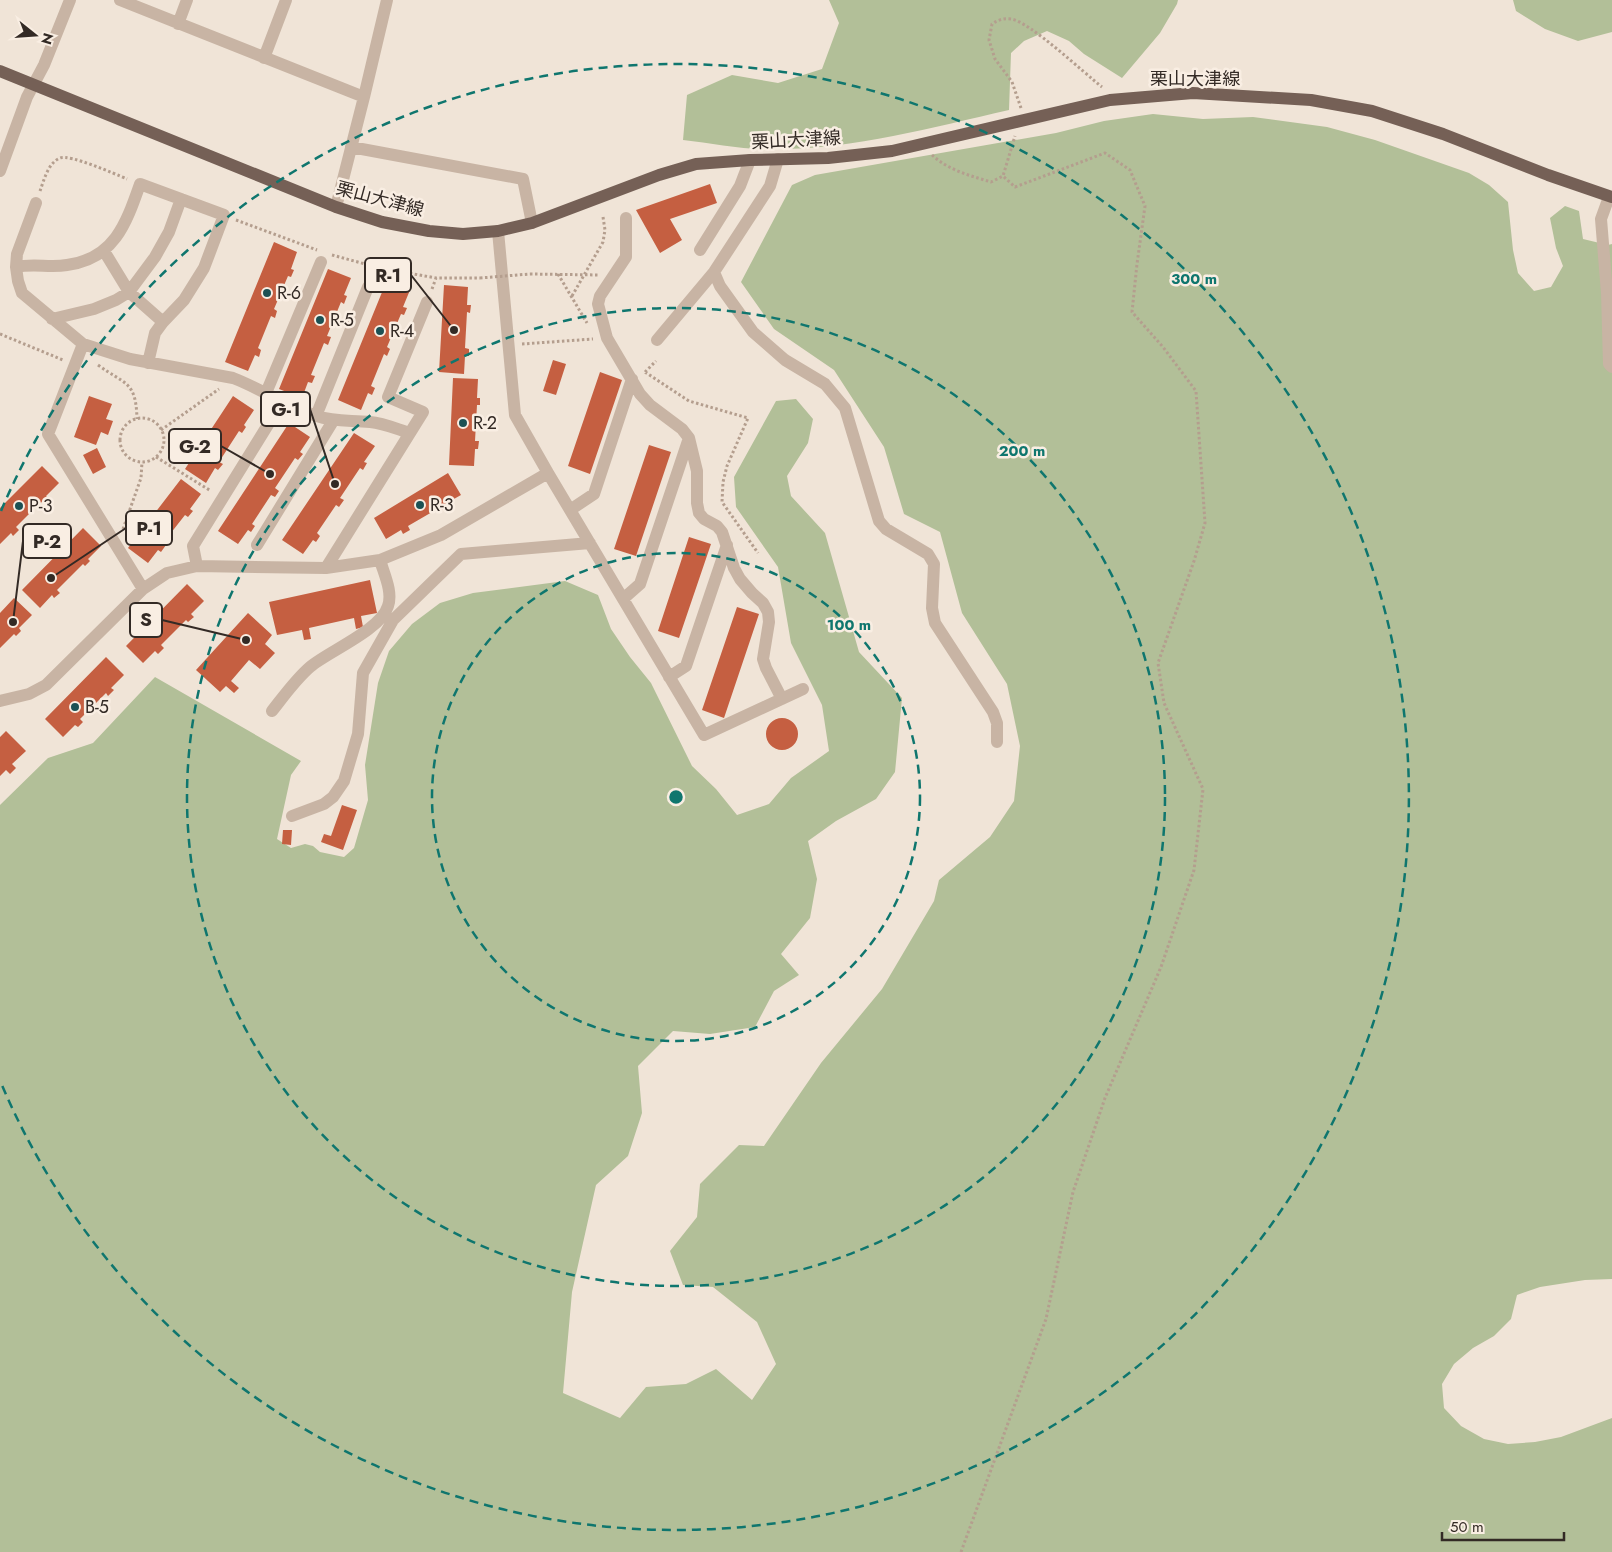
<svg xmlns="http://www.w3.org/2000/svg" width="1612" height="1552" viewBox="0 0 1612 1552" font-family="Jost,'Noto Sans JP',sans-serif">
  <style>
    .green { fill: #b2bf98 }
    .building { fill: #c55f41 }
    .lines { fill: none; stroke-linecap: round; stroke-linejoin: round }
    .path { stroke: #b49e8e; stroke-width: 3; stroke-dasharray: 2.5 2.5; stroke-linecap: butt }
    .minor { stroke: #c8b4a4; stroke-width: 12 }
    .major { stroke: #756056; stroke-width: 12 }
    .path-bridge { stroke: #b49e8e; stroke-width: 3; stroke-dasharray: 2.5 2.5; stroke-linecap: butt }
    .ring { fill: none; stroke: #0f766e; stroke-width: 2.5; stroke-dasharray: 9 6 }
    .poi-dot { fill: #1c5154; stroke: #f9eee3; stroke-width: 2 }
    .labels { text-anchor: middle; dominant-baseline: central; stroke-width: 5; stroke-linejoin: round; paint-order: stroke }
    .street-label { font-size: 18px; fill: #332a25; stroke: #f9eee3 }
    .poi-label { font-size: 18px; fill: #332a25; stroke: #f9eee3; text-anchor: start }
    .centre { fill: #0f766e; stroke: #f9eee3; stroke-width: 2.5 }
    .ring-label { font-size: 15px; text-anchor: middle; font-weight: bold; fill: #0f766e; stroke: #f9eee3; stroke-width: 5; stroke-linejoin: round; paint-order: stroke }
    .leader { fill: none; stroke: #332a25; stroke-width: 2 }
    .callout-dot { fill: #332a25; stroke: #f9eee3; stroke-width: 2 }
    .callout { fill: #f9eee3; stroke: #332a25; stroke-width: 2 }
    .callout-label { font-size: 19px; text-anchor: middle; font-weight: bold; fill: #332a25 }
  </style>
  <rect width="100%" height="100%" fill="#f0e4d7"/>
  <path class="green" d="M829,0h349l-1,4 -17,29 -38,45 -38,-24 -15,-13 -22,-10 -23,10 -13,12 -2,57c-80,18 -161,41 -243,39 -28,0 -56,-6 -83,-9l4,-45 45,-20 46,8 44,-14 17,-46z
    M1513,0h99v32l-34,9 -33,-12 -29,-18z
    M1153,114l50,5 50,-2 74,10 48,13 94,33 20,12 19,17 5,48 5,23 16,18 17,-4 12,-21 -7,-18 -6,-30 15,-12 14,5 4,28 25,6 4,-1v1035l-27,1 -45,7 -23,8 -6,24 -17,17 -21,12 -19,16 -12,20 2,24 17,18 23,13 24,5 27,-2 26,-5 51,-19v134h-1612v-747l48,-47 45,-15 62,-66 146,84 -10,14 -14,64 14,9 14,-4 8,2 7,6 24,5 10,-9 14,-48 -3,-35 13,-82 11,-32 23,-27 28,-21 33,-10 92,-12 33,14 13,34 19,28 21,26 41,83 24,23 21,26 32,-11 22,-26 38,-27 -7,-46 -31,-62 -13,-76 -42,-60 -2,-30 42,-76 20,-2 17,20 -5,24 -21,33 4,20 34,37 34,119 43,46 -7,74 -19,27 -40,22 -28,20 9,38 -7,39 -29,36 18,21 -25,16 -19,36 -45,7 -37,-3 -35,35 4,47 -14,43 -32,29 -24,107 -9,101 57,25 26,-31 40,-3 30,-15 36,31 24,-36 -19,-42 -44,-35 -30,-2 -13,-34 27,-34 3,-33 39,-39 25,1 57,-83 61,-74 52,-88 5,-21 51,-43 24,-36 6,-55 -13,-62 -45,-71 -22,-81 -36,-18 -20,-67 -50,-77 -60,-41 -33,-47 51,-97 23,-10 241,-42 48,-12z"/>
  <path class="building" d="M710,184l7,19 -47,16 12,21 -22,13 -24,-43z
    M274,242l23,10 -6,17 3,1 -3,7 -3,-1 -14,33 3,2 -2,7 -4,-2 -13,32 3,2 -2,7 -4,-2 -7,16 -23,-9z
    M328,269l23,9 -7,17 3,1 -3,8 -3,-2 -14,34 4,1 -3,8 -4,-2 -13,32 4,1 -3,7 -4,-1 -6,16 -23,-9z
    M387,280l23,10 -7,17 4,1 -3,7 -3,-1 -14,33 3,2 -3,7 -3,-2 -13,32 4,2 -3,7 -4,-2 -7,17 -23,-10z
    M444,285l24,2 -1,18h4l-1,8 -3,-1 -2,36 4,1v7h-4l-1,18 -25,-2z
    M553,360l13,4 -10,31 -13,-4z
    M600,372l22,8 -32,94 -22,-8z
    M453,378l25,1 -1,19h3v7h-3l-2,36h4l-1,8h-3l-1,17 -25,-1z
    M89,396l23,8 -6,15 7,2 -5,14 -7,-3 -5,13 -22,-8z
    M233,396l21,14 -10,15 2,2 -4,6 -3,-2 -20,31 4,2 -5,6 -3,-2 -9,15 -21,-14z
    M289,423l21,14 -10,15 3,2 -5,6 -3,-2 -20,30 4,3 -4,6 -4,-2 -19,29 3,2 -4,6 -3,-2 -10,14 -20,-13z
    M354,433l21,13 -11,16 3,1 -4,7 -3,-2 -20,30 4,2 -5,7 -3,-2 -19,28 3,3 -4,6 -3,-2 -10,14 -21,-14z
    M649,445l22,7 -35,104 -22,-7z
    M97,448l9,19 -13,7 -10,-19z
    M42,466l17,17 -13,13 3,3 -5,5 -3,-2 -25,25 3,3 -6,6 -2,-3 -11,11v-36z
    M448,473l13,22 -16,9 2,3 -7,4 -1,-3 -31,18 2,4 -7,4 -2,-4 -15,9 -12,-21z
    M181,479l20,15 -11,15 3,2 -5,6 -3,-2 -22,28 3,2 -5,7 -3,-2 -10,13 -20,-15z
    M83,528l18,18 -13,13 2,2 -5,5 -2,-2 -26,26 3,3 -6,5 -2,-3 -12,13 -18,-18z
    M689,537l22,7 -32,94 -21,-7z
    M370,580l7,33 -16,3 2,11 -7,2 -2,-11 -45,10 2,11 -7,1 -2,-10 -25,5 -8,-33z
    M187,584l17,17 -13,13 3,3 -6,5 -2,-2 -25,25 3,3 -6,6 -3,-3 -12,12 -17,-17z
    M14,598l18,17 -13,13 2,3 -5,5 -2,-2 -14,14v-35z
    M737,607l22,7 -35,104 -22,-8z
    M248,613l24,22 -7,9 10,9 -15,16 -11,-9 -18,21 8,7 -5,5 -8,-7 -6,6 -24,-22z
    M106,657l18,18 -13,13 3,2 -6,6 -2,-3 -26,26 3,3 -5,5 -3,-2 -12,12 -18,-18z
    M766 734a16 16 0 1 1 32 0a16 16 0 1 1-32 0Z
    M6,731l20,20 -14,13 4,4 -6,6 -4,-4 -6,6v-39z
    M342,805l15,5 -14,40 -22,-8 3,-8 7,2z
    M283,830h9l-1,15 -9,-1z"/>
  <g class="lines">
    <path class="path" d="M1021,108l-9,-26 -17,-23 -6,-19 3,-16c6,-4 11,-6 19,-5 18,2 73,54 91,68
      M932,155c16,15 39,21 59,27l12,-6 12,-40
      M40,191c4,-11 8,-28 20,-33 10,-4 55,16 67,21
      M236,220l81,30
      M332,255l48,13 56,10h44
      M530,274l69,1
      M558,274l29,49
      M432,289l4,-11
      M572,296l31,-54 2,-12 -2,-13
      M0,334l63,26
      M522,344l71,-5
      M98,365c27,20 38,15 39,54
      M645,372l44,29 59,17 -21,48 -4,16 -1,20 36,51
      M645,372l11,-11
      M120 440a22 22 0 1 1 44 0a22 22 0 1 1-44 0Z
      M161,430l58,-41
      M156,457l55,34
      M123,529l18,-51 1,-16
      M961,1552l85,-233 27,-127 32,-94 56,-131 33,-97 9,-81 -39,-86 -6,-40 36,-102 11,-38 -9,-132 -33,-44 -31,-35 5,-48 8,-58 -15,-36 -25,-17 -90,34 -12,-11"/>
    <path class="minor" d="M120,0l244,97 -28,110
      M178,24l9,-24
      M264,58l22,-58
      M364,97l23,-97
      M351,147l172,32 9,44
      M0,171l27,-74 17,-32 26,-65
      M1609,197l-8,22 6,74 2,71 3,3
      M36,203l-19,51 -1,13 2,14 4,12 61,51
      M626,218v39l-26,39 -2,8 9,34 33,56 10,11 32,24 7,9 8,33v32l2,10 5,6 13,7 5,6 12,36 6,11 12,14 11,10 5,9 1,10 -6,37 3,9 16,31
      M498,231l17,184 33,58 156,262 99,-46
      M700,250l40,-64 10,-26
      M104,251l25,41 34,30
      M16,267c18,-4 33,1 51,-2 47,-6 59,-41 73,-81l84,31 -20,53 -20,32 -21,22 -8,11 -7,30
      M714,272l6,14 33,46 32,28 40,24 20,24 34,113 7,8 42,25 6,10 -2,44 3,15 58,89 4,11v19
      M52,319l42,-10 22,-9 13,-8 26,-35 14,-25 12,-33
      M657,340l57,-68 56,-86 8,-27
      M266,393l55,-131
      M316,416l52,-129
      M570,510l24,-16 38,-115
      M257,545l76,-124
      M197,566l-4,-20 89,-144
      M326,568l97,-156 -35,-15 39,-95
      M143,589l-95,-155 35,-90 47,15 103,19c29,11 54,29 84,38 17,6 34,4 53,6 13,1 27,7 40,11
      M623,599l17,-15 49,-146
      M669,677l17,-11 41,-121
      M0,701l29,-7 17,-9 97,-96 24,-16 30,-7 129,2 54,-8 61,-25 107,-62
      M272,711c12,-15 23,-31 38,-44 19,-16 71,-37 78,-61 5,-14 -4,-32 -8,-46
      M292,816l32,-12 9,-7 11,-16 14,-47 5,-61 30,-53 68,-66 129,-11"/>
    <path class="major" d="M0,71l336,136 46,15 47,9 34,3 35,-3 34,-8 127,-48 37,-11 54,-4 78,-2 64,-7 218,-51 83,-7 118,7 61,11 71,23 105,41 64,22"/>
    <path class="path-bridge" d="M480,278l50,-4"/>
  </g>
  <g class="ring">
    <circle cx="676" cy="797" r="244"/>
    <circle cx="676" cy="797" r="489"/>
    <path d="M1 511A733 733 0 1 1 1 1083"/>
  </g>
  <g class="poi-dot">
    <circle cx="267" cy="293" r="5"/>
    <circle cx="320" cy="320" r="5"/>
    <circle cx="380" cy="331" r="5"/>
    <circle cx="463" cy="423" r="5"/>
    <circle cx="420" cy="505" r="5"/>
    <circle cx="19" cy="506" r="5"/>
    <circle cx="75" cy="707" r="5"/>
  </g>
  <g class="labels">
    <g class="street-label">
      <text x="1195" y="79">栗山大津線</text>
      <text transform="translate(796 140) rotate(-3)">栗山大津線</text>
      <text transform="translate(380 199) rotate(15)">栗山大津線</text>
    </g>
    <g class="poi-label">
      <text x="277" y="293">R-6</text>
      <text x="330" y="320">R-5</text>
      <text x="390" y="331">R-4</text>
      <text x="473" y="423">R-2</text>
      <text x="430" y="505">R-3</text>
      <text x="29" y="506">P-3</text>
      <text x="85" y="707">B-5</text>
    </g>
  </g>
  <circle cx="676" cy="797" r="8" class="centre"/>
  <g class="ring-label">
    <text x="1194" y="284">300 m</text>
    <text x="1022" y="456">200 m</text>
    <text x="849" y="630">100 m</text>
  </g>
  <path class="leader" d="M454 330L411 275M335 484L310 409M270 474L221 446M51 578L126 528M13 622L23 541M246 640L162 620"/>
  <g class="callout-dot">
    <circle cx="454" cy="330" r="5"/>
    <circle cx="335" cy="484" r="5"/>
    <circle cx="270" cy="474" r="5"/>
    <circle cx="51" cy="578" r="5"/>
    <circle cx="13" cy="622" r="5"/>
    <circle cx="246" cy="640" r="5"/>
  </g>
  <g class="callout">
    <rect x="365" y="258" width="46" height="34" rx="5"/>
    <rect x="261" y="392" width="49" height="34" rx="5"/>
    <rect x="169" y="429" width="52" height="34" rx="5"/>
    <rect x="126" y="511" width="46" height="34" rx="5"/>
    <rect x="23" y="524" width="48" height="34" rx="5"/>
    <rect x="130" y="603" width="32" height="34" rx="5"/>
  </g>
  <g class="callout-label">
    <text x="388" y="282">R-1</text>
    <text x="286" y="416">G-1</text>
    <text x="195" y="453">G-2</text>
    <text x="149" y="535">P-1</text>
    <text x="47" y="548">P-2</text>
    <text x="146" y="626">S</text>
  </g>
  <g transform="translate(35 35) rotate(107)" stroke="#f9eee3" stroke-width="4" paint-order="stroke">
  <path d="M0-4L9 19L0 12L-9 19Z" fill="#332a25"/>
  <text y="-8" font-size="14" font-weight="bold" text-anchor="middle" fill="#332a25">N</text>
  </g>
  <path d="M1442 1532v8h122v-8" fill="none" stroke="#332a25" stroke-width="2.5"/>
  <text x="1450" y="1532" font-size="15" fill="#332a25" stroke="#f9eee3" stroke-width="4" paint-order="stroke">50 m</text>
</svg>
